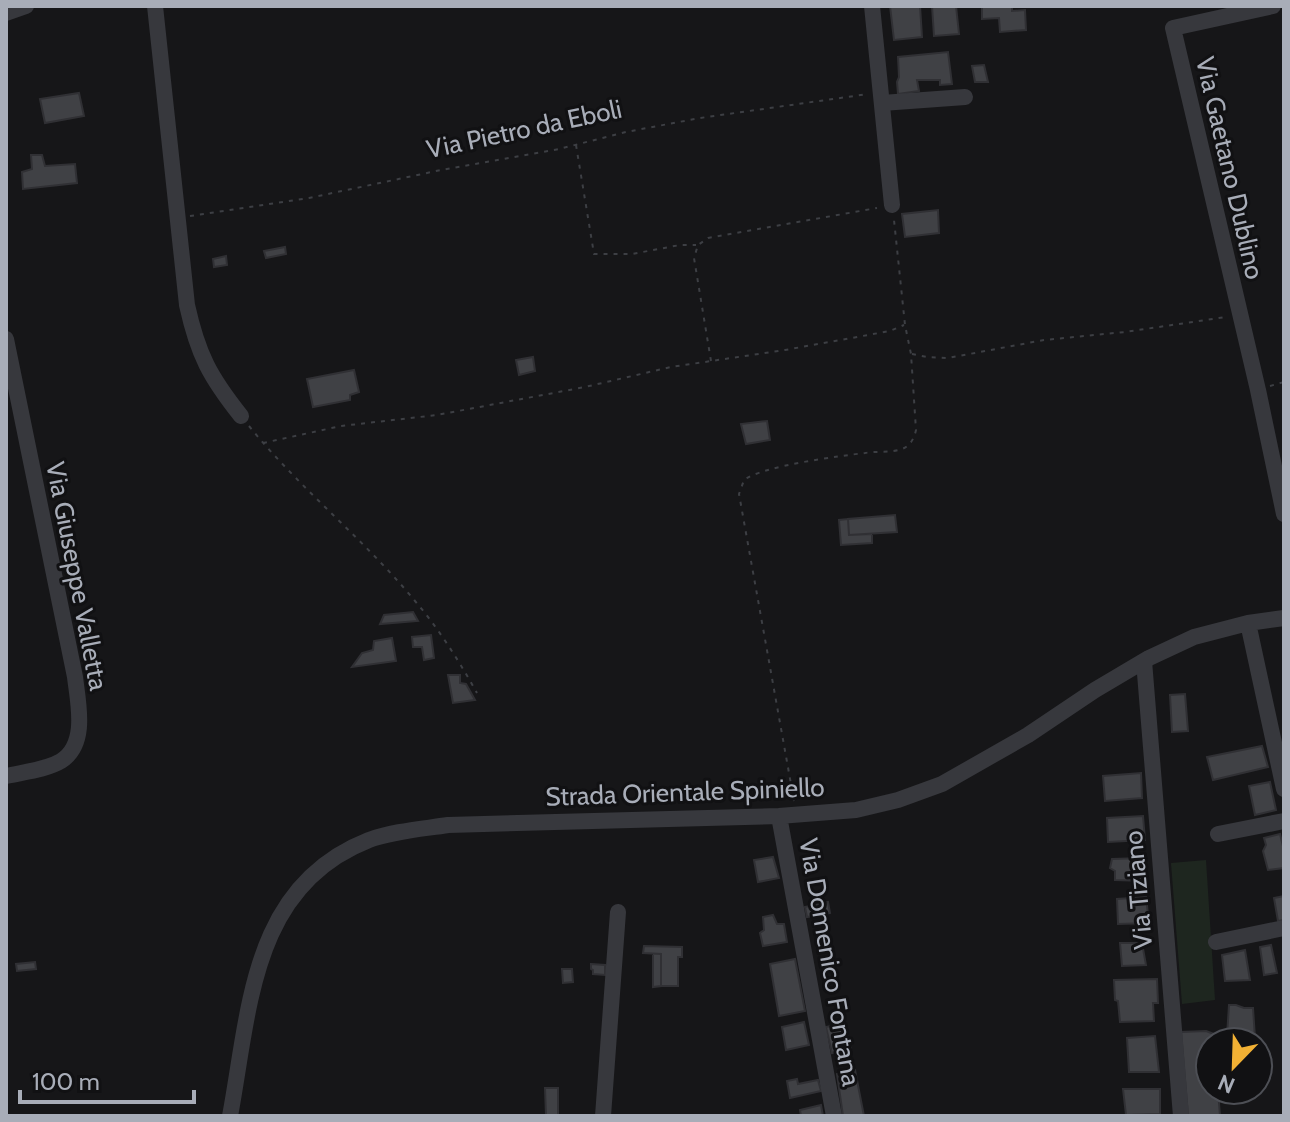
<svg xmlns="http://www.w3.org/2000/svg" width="1290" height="1122" viewBox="0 0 1290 1122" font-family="Cabin,sans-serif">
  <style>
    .green { fill: #1e261f }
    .building { fill: #404145; stroke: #303034; stroke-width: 2 }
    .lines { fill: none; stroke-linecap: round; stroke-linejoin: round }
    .path { stroke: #3d3f44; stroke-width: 2; stroke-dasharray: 4 6; stroke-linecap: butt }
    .minor { stroke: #37383d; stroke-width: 16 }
    .labels { text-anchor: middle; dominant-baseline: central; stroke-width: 6; stroke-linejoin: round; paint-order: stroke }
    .street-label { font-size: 26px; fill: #a8adb8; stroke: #111113 }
  </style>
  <rect width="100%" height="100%" fill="#161618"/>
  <path class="green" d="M1206,860l9,140 -33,4 -11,-141z"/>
  <path class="building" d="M890,6h30l2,31 -28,3z
    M932,6h24l3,28 -25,2z
    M982,6h30v5l13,-1 1,20 -26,2 -1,-14 -17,1z
    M948,52l4,32 -12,1v-5h-23l2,11 -21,3 -1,-12 2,-5 -1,-20z
    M984,65l4,17h-13l-3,-16z
    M79,93l5,23 -39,7 -5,-24z
    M31,155h11l3,11 30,-2 2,19 -54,6 -1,-17 10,-3z
    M938,210l1,23 -34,4 -3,-23z
    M285,247l1,7 -20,4 -2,-7z
    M226,256l1,9 -13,2 -1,-8z
    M533,357l2,14 -16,4 -3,-15z
    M354,370l5,22 -9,3v5l-37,7 -6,-28z
    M767,421l3,19 -24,4 -5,-20z
    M895,515l2,17 -48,3 -1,-16z
    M848,519l1,16 23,-1v9l-31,2 -2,-25z
    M413,612l5,9 -38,3 4,-9z
    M431,635l3,23 -10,2 -2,-13h-9l-1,-10z
    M392,638l4,23 -44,6 10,-14 11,-3 1,-9z
    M448,675h12v8l6,1 9,16 -22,3z
    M1185,694l3,37 -16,1 -2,-37z
    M1262,746l6,21 -55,13 -6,-23z
    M1141,773l1,25 -37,3 -2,-25z
    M1270,782l6,28 -21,5 -6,-29z
    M1143,816l2,24 -37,2 -1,-24z
    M1280,834l4,16v18l-16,2 -5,-19 3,-6 -2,-7z
    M773,857l6,21 -21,4 -4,-22z
    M1144,858l2,23 -31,-1v-9l-5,-3 2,-9z
    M1284,896v24l-6,1 -4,-23z
    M1146,897l3,26 -31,1 -1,-25z
    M828,902l2,11 -23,4 -2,-10z
    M773,915l4,9h7l3,18 -24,4 -3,-13 4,-3 -1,-13z
    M1120,943h22l4,22 -24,1z
    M1271,945l6,28 -13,2 -4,-28z
    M644,946l38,1v10h-4v29h-17v-32l-18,-1z
    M1245,950l5,30 -25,1 -3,-26z
    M653,954h8v32l-8,1z
    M795,959l10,52 -26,5 -9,-52z
    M35,962l1,7 -19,2 -1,-7z
    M591,964l14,1v10l-12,-1v-4l-2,-1z
    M562,969h10l1,13 -10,1z
    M1157,979l1,24h-5l1,18 -34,1 -2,-21 -3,-1 -1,-20z
    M1229,1005h7l8,3h9l2,30 -28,-2z
    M804,1022l5,23 -23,5 -4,-23z
    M845,1023l6,27 -19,3 -6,-26z
    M1206,1031l8,3 1,8h-5v48h8l2,26h-32l-7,-84z
    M1155,1036l4,36h-30l-2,-34z
    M855,1070l9,46h-21l-6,-42z
    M797,1079l1,5 20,-4 3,11 -31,7 -3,-17z
    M545,1088h13v28h-12z
    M1123,1089h37v25l-34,1z
    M821,1105l2,11h-22l-1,-6z"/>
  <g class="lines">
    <path class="path" d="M576,145l18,109h38l48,-9h16
      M190,216l119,-18 132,-28 118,-21 67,-17 74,-14 168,-24
      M912,354l15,3 21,1 96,-18 81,-8 101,-15
      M711,361l-17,-103 4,-13 10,-7 169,-30
      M1270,386l14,-4
      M249,426c51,63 115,113 166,175 24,28 44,60 62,92
      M263,443l78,-17 96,-11 148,-28 86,-20 114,-17 105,-19 14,-6
      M794,801l-55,-307 5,-14c18,-14 95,-24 121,-27 11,-2 26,0 37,-4 8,-3 12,-10 14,-19l-5,-76 -6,-29 -11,-105"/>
    <path class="minor" d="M155,6l32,299c11,50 23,72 54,111
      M872,6l20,199
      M1273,6l-100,22 85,362 26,124
      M6,13l20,-7
      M882,103l83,-6
      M6,339l69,338c3,26 13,67 -14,84 -15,9 -38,11 -55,15
      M1248,623l36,166
      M1144,661l37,455
      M779,816l55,300
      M1218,834l66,-13
      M1216,942l68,-14
      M230,1116c20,-107 21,-230 139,-276 25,-9 53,-11 79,-15l331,-9 77,-6 42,-10 44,-16 86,-49 67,-45 54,-32 45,-21 54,-14 36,-5
      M603,1116l15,-204"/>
  </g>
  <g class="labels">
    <g class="street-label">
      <text transform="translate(524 129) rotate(-12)">Via Pietro da Eboli</text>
      <text transform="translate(1230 168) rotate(77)">Via Gaetano Dublino</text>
      <text transform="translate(77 576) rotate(79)">Via Giuseppe Valletta</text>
      <text transform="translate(685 792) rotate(-2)">Strada Orientale Spiniello</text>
      <text transform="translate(1138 890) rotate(-95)">Via Tiziano</text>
      <text transform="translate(830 962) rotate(80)">Via Domenico Fontana</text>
    </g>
  </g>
  <rect width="1290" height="1122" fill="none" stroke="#a8adb8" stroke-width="16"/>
  <g transform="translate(1234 1066) rotate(203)"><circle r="38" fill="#111113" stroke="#4d4f55" stroke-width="2"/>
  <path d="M0-6L14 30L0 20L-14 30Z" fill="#f2b134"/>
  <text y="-12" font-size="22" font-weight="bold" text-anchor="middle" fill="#a8adb8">N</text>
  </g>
  <path d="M20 1090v12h174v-12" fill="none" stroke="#a8adb8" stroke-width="4"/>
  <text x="32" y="1090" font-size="24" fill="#a8adb8" stroke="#111113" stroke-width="6" paint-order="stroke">100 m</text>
</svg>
